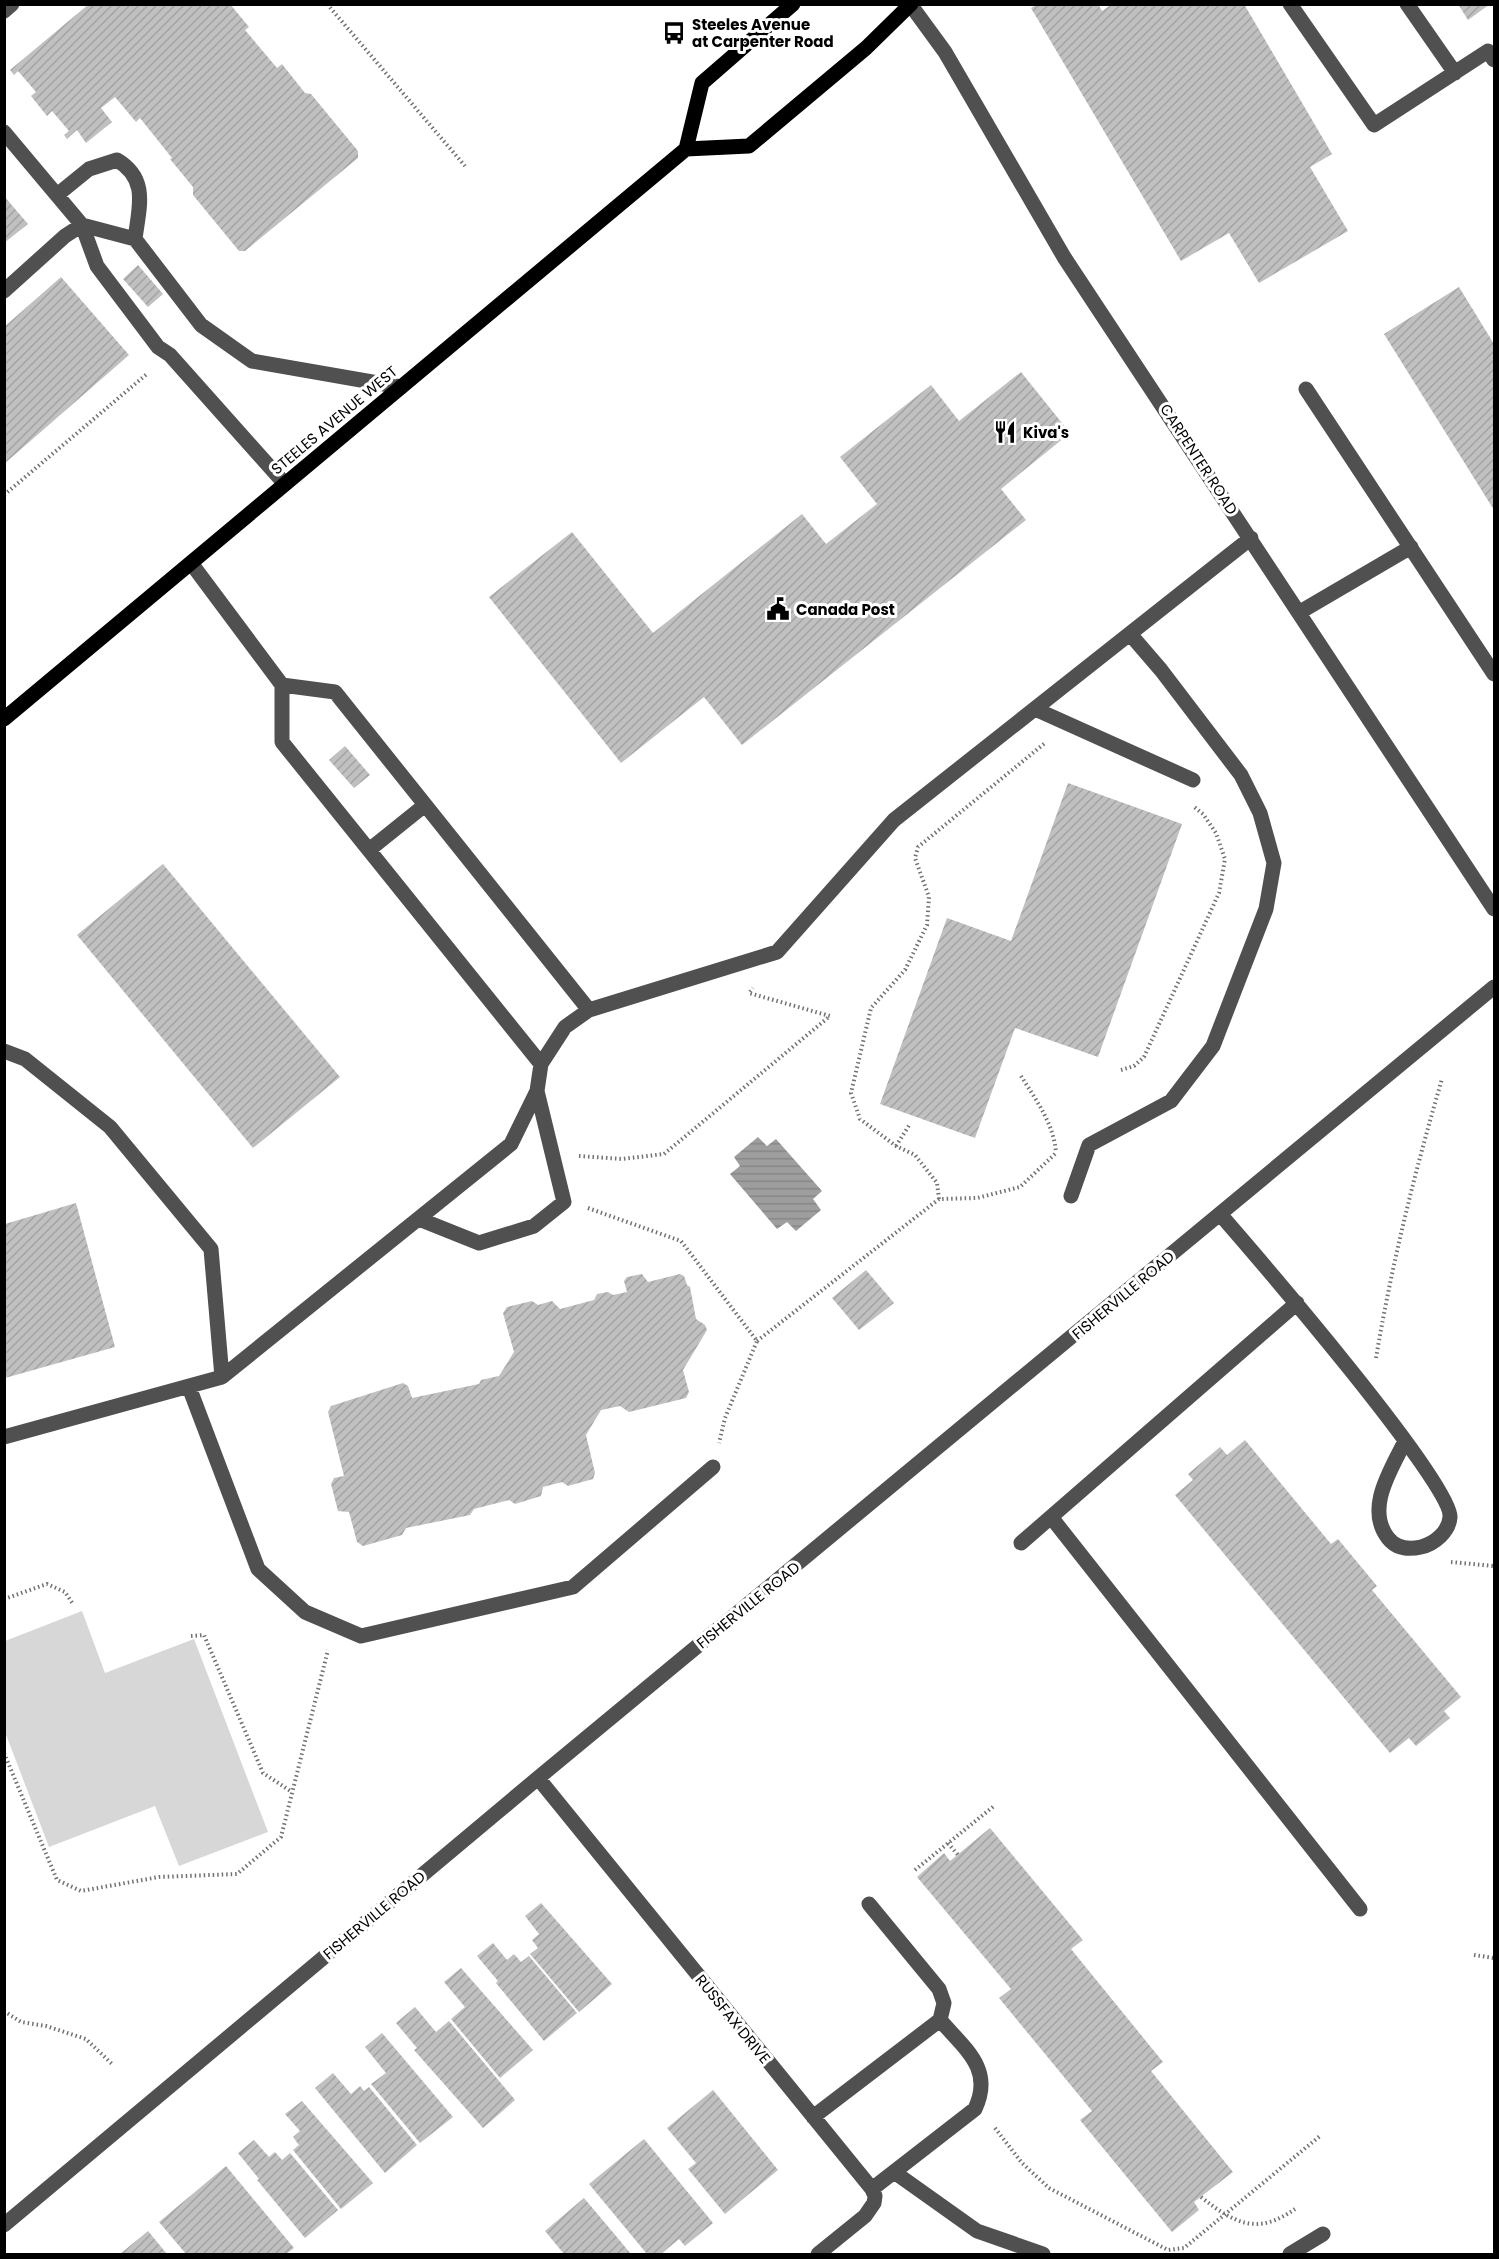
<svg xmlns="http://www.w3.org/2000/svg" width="1499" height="2259" viewBox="0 0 1499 2259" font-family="Poppins,sans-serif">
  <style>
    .grass { fill: #d7d7d7 }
    .water { fill: url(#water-rules) }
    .building { fill: url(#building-hatch) }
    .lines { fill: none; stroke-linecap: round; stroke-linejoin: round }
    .path { stroke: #727272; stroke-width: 4; stroke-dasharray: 1.5 3; stroke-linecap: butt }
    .minor { stroke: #505050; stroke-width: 15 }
    .major { stroke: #000; stroke-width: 15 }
    .labels { text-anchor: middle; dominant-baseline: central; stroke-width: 6; stroke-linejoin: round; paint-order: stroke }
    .poi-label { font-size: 15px; font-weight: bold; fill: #000; stroke: #fff; text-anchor: start }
    .street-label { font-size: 15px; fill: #000; stroke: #fff }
  </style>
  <defs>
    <pattern id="water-rules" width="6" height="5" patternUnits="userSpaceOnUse" patternTransform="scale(1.5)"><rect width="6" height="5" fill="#9e9e9e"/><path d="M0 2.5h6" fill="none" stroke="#868686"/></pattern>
    <pattern id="building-hatch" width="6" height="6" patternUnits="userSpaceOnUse" patternTransform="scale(1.5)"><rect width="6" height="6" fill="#c0c0c0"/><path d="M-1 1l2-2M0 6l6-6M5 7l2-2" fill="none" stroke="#a3a3a3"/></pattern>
  </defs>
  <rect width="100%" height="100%" fill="#fff"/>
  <path class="grass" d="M82,1611l23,62 89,-34 74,193 -89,34 -24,-60 -106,41 -44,-115v-91z"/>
  <path class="water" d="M758,1137l9,9 9,-7 46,52 -9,8 8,11 -25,21 -9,-9 -10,7 -47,-55 10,-8 -6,-9z"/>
  <path class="building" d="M89,4h141l19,23 -4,3 32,38 5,-4 23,29 6,1 47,57v7l-113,93h-6l-46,-56v-8l-23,-28 2,-1 -32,-40 -4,4 -21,-25 -14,11 11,14 -26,21 -9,-13 -10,9 -3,-4 5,-4 -17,-20 -5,5 -16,-20 5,-4 -18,-21 -4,4 -4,-5z
    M1038,4h60l4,7 10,-7h132l88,150 -22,13 38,64 -89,52 -30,-50 -48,28 -150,-253z
    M1458,4h32l-22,16z
    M4,196l24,28 -24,19z
    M138,265l25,29 -15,13 -25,-28z
    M61,277l68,78 -125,109v-137z
    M1459,287l35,57v166l-110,-176z
    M1021,372l49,61 -69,56 25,31 -284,225 -38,-48 -83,66 -132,-166 83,-65 81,101 149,-119 24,30 51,-40 -37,-47 91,-72 28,36z
    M345,746l25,29 -16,13 -25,-28z
    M1068,783l114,41 -84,233 -83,-29 -40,110 -95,-34 67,-186 64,23z
    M163,864l177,213 -87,71 -176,-213z
    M76,1203l39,144 -110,31v-154z
    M866,1270l28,33 -35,27 -27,-32z
    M642,1274l6,8 32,-8 4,2 3,9 3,2 6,32 9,6 2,5 -24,40 6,22 -3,6 -57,14 -9,-6 -19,4 -15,25 9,38 -2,6 -25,7 -6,-4 -19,5 -2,9 -26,8 -6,-4 -35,9 -4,6 -64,13 -4,7 -39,11 -6,-4 -8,-30 -11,-1 -7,-27 3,-6 10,-2 -16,-64 3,-6 72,-23 5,3 4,12 67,-14 2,-4 18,-4 15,-24 -11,-39 4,-6 25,-6 6,4 14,-4 8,8 34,-9 3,-6 11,-2 5,3 14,-3 -3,-11 3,-4z
    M1245,1440l86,104 7,-5 39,47 -5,4 89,107 -17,14 6,7 -34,28 -7,-8 -19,15 -215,-258 18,-15 -5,-6 32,-27 7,8z
    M990,1828l93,112 -12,9 92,113 -12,9 82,101 -39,30 5,8 -27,22 -92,-112 12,-9 -93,-113 12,-9 -94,-112 27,-24 6,8z
    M541,1903l71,81 -33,28 -49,-58 8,-6 -6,-8 7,-6 -14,-18z
    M493,1943l14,17 7,-6 7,8 8,-6 48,57 -33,28 -48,-58 2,-2 -21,-25z
    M461,1968l72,82 -33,28 -49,-59 14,-12 -21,-25z
    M415,2007l21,25 13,-11 66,79 -32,28 -69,-78 3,-2 -21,-25z
    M382,2033l71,84 -33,26 -49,-59 15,-11 -21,-26z
    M333,2073l18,21 9,-8 4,5 5,-4 48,58 -32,28 -70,-85z
    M713,2090l65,80 -53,44 -37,-45 8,-6 -29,-35z
    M302,2101l71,82 -32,26 -48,-59 6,-5 -6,-8 7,-6 -15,-17z
    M644,2139l69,84 -28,23 -6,-7 -18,15h-14l-58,-70z
    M254,2140l15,17 6,-5 7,8 8,-7 48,57 -33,28 -48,-58 2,-1 -21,-26z
    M226,2166l68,82 -8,6h-100l-27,-32z
    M584,2198l32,38 15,18h-67l-19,-23z
    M148,2231l19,23h-47z"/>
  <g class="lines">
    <path class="path" d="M327,4l138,162
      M4,495l144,-122
      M1121,1070l13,-4 10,-9 75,-164 6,-34 -9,-26 -13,-19 -10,-8
      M1021,1076c15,24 33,48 35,77
      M896,1146l14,-22
      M579,1156l43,3 42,-5 166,-138 -81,-23 4,-5
      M939,1199l-2,-16 -22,-28 -19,-9 -36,-27 -9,-26 20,-85 34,-38 22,-45 2,-28 -14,-39 3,-11 127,-104
      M588,1208l93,33 76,100 -32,77 -6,25
      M757,1341l182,-142 38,-1 43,-11 36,-34
      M1376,1358c16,-95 39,-187 66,-279
      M1451,1562l43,4
      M4,1599l43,-15 18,8 8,12
      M191,1636l13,-1 59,138 29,19
      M4,1753l53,127 24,11 78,-14 78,-3 44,-37 47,-187
      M948,1843l10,12
      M915,1870l79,-64
      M1474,1955l20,3
      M4,2011l17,11 25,4 40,13 27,26
      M995,2128l27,35 27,25 119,62 16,-2 136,-112
      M1201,2197c33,26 56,39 94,12"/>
    <path class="minor" d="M910,4l35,48 119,205 430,652
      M1290,4l84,121 114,-74 6,9
      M1407,4l48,69
      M4,11l8,-7
      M4,132l78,93 15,41 61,81 12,8 115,129
      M57,195l32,-26 28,-9c32,19 22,47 18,79
      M4,291l61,-55 17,-11 53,14 66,86 51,36 149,26
      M1306,389l188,285
      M191,563l91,122v57l259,322
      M1300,612l111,-65
      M282,685l53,7 254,318
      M1035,709l158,71
      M369,850l56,-45
      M4,1051l21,8 85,68 101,122 11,128
      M1071,1196l18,-51 82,-44 42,-55 53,-137 8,-46 -14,-50 -19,-38 -80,-105 -31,-36
      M1220,1214c33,38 233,270 230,303 -1,15 -16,27 -29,30 -13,3 -25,1 -33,-9 -23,-30 3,-68 17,-97
      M419,1219l60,24 55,-17 30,-24 -27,-111
      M189,1387l69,182 47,43 56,24 212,-49 140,-120
      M4,1437l218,-60 289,-233 26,-53 4,-27 24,-37 24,-17 188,-58 117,-132 357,-282
      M1051,1517l309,392
      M1021,1543l276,-240
      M538,1778l334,411 3,7 -1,7 -9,13 -47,38
      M869,1904l70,85 5,14 -4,17
      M813,2117l127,-97c25,29 54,49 35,89l-103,80
      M894,2172l83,59 66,23
      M4,2225l534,-447 956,-791
      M1290,2254l33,-20"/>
    <path class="major" d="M686,149l63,-3 117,-98 45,-44
      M4,719l682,-570 16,-66 91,-79"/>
  </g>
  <defs>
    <g id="bus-bare" transform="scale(1.8)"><path d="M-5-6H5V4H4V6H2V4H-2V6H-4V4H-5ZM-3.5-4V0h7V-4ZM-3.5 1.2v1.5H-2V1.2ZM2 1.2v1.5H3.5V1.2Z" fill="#000" stroke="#fff" stroke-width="2.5" paint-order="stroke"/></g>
    <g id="restaurant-bare" transform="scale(1.8)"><path d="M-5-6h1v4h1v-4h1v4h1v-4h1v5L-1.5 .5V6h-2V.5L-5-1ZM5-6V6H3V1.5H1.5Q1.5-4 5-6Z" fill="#000" stroke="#fff" stroke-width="2.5" paint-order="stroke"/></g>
    <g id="civic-bare" transform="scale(1.8)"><path d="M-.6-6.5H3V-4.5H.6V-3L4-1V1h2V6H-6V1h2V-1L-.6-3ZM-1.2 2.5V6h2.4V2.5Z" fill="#000" stroke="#fff" stroke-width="2.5" paint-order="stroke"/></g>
  </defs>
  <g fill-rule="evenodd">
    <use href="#bus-bare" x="674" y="33"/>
    <use href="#restaurant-bare" x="1005" y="432"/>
    <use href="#civic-bare" x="778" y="609"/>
  </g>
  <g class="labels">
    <g class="poi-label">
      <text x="692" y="24">Steeles Avenue<tspan x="692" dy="17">at Carpenter Road</tspan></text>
      <text x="1023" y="432">Kiva's</text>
      <text x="796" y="609">Canada Post</text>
    </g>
    <g class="street-label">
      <text transform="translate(334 420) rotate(-40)">STEELES AVENUE WEST</text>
      <text transform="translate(1199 459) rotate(57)">CARPENTER ROAD</text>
      <text transform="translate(1123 1295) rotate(-40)">FISHERVILLE ROAD</text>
      <text transform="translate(748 1605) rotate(-39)">FISHERVILLE ROAD</text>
      <text transform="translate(374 1915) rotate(-40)">FISHERVILLE ROAD</text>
      <text transform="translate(733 2019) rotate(51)">RUSSFAX DRIVE</text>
    </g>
  </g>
  <rect width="1499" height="2259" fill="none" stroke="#000000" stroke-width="12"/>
</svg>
